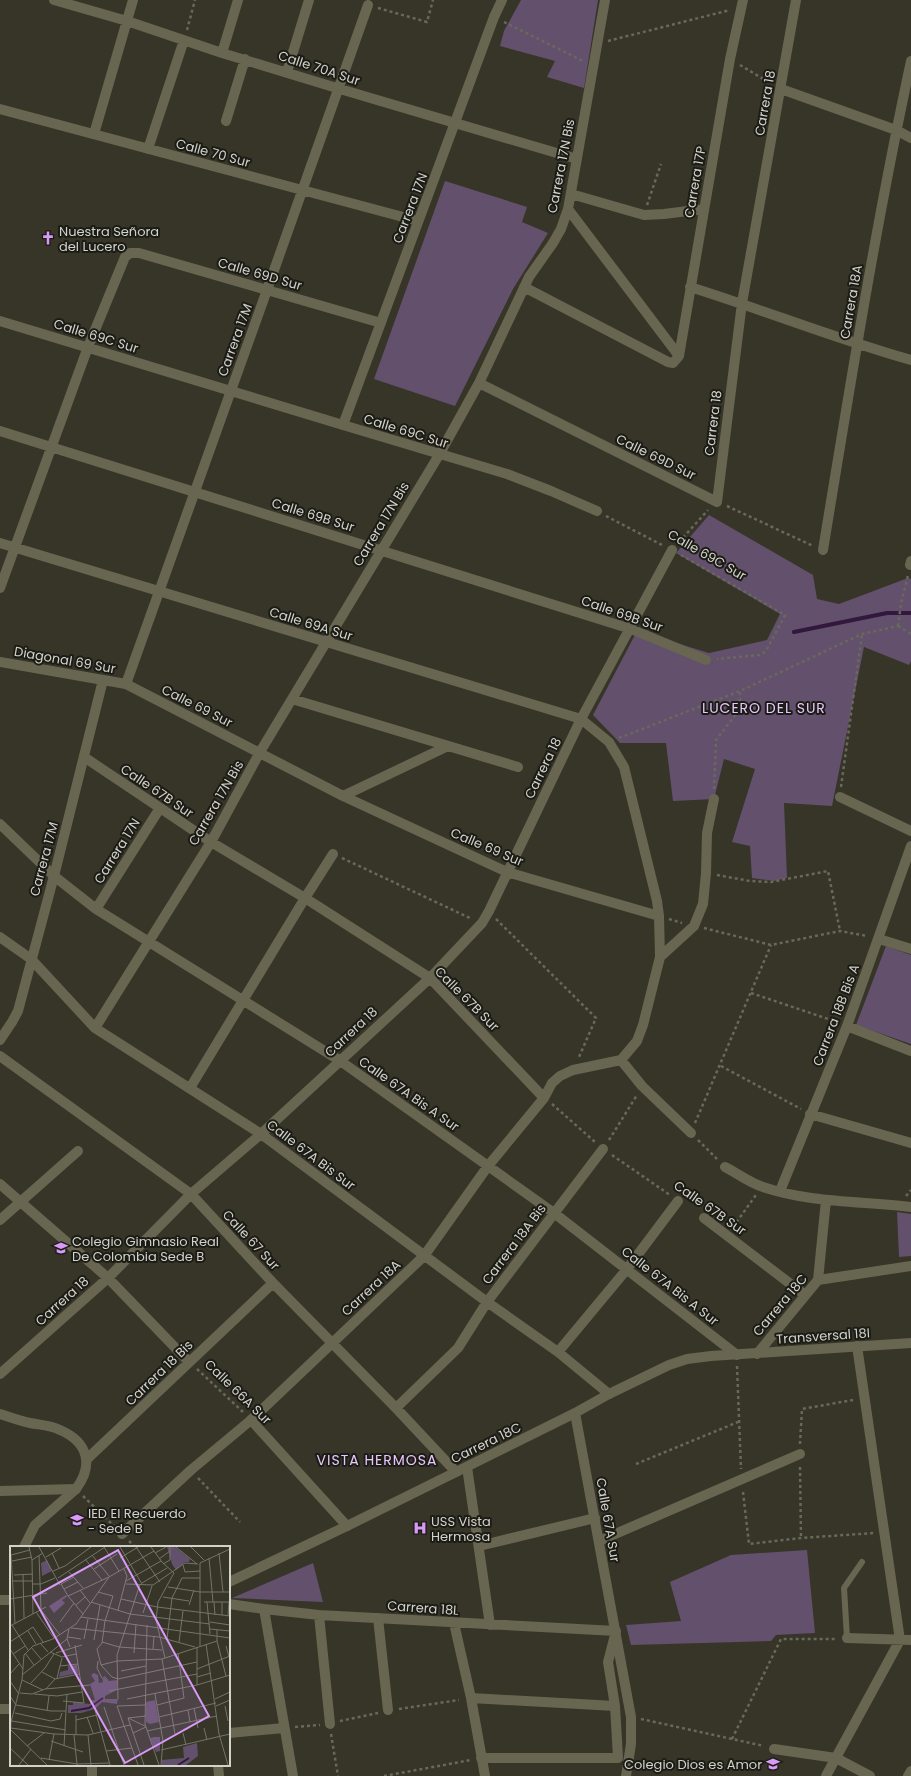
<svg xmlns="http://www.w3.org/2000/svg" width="911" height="1776" viewBox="0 0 911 1776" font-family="Poppins,sans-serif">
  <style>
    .green { fill: #63506c }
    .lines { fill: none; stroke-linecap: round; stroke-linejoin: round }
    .stream { stroke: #32173e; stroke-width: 4 }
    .path { stroke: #69685c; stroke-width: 2.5; stroke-dasharray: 3 3; stroke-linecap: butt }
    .service { stroke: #686650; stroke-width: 6 }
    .pedestrian { stroke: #686650; stroke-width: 10 }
    .minor { stroke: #686650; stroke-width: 10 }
    .tertiary { stroke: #686650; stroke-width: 10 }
    .labels { text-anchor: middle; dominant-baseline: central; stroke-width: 4; stroke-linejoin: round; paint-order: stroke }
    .street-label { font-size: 13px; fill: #d3d2ca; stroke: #1c1c16 }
    .poi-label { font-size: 13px; fill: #d3d2ca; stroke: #1c1c16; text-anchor: start }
    .neighbourhood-label { font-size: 14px; letter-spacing: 1px; fill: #e9c6fb; stroke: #1c1c16 }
    .inset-river { fill: none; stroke: #32173e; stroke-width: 2 }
    .inset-road { fill: none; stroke: #757469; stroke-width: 1 }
    .view { fill: #d99af7; fill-opacity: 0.15; stroke: #d99af7; stroke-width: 2 }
    .inset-edge { fill: none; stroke: #d3d2ca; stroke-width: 2 }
  </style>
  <rect width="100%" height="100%" fill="#363528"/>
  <path class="green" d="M521,0h77l-14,88 -37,-11 8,-16 -55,-15 4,-15z
    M445,181l82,26 -5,15 26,11 -35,56 -58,117 -81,-27z
    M709,515l104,60 4,24 22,5 69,-26 3,1v82l-2,4 -45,-18 -32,159 -48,-3 3,75 -13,3 -22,-3 -2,-32 -18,-4 23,-73 -31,-10 -10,40 -41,2 -7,-58h-46l-27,-28 44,-84 72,22 58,-13 13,-26 -104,-61z
    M886,946l25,9v89l-55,-19z
    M897,1212l14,2v42l-12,1z
    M807,1550l8,83 -39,2 -5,6 -140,4 -5,-20 55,-4 -11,-39 61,-27z
    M313,1563l10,39 -91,-4z"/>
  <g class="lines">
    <path class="stream" d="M794,632l93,-19h24"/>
    <path class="path" d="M378,8l49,14 6,-22
      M504,22l79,39
      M187,30l8,-30
      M608,41l122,-31
      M740,65l30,18
      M647,205l14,-41
      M727,506l86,40
      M606,516l56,29
      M679,542l29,-32
      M681,555l104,60 -19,36 -6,4 -43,4
      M898,626l3,-22 7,-29
      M898,626l13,8
      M619,738l121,-47 122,-57 36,-8
      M841,787l21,-153
      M714,789l2,-49 24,-31v-18
      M342,858l130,61
      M717,875l33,6 21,1 57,-11 12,60
      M496,919l100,99 -17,39
      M669,919l13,4
      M704,928l67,17 69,-14 27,5
      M751,993l86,29
      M721,1066l80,43
      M552,1104l43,38
      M695,1123l76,-178
      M609,1140l28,-45
      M698,1140l19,19
      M612,1155l58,40
      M906,1196l5,-6
      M733,1227l23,-32
      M737,1366l4,103
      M197,1369l46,43
      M800,1444l2,-35 51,-9
      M636,1464l102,-42
      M800,1467l1,71
      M198,1478l42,44
      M743,1492l6,52 52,-6 73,-5
      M83,1496l31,30
      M129,1541l6,6
      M399,1709l60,-9
      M641,1719l123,27
      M340,1721l38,-8
      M295,1727l25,-2
      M331,1734l7,42
      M732,1739l49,-100h56
      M384,1776l87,-16"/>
    <path class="service" d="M847,1638l-3,-50 18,-26"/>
    <path class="pedestrian" d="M122,1534l69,-64 60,-50"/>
    <path class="minor" d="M54,0l73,21 95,32 118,36 237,70
      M222,53l16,-53
      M287,72l22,-72
      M781,89l115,41 15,8
      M0,109l418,112
      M226,121l19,-62
      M94,134l39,-134
      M148,149l36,-109
      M571,194l73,21 20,-1 40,-5
      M568,209l111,147
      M524,287l144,75 5,1 6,-7 51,-297 13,-59
      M690,287c74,23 146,52 221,73
      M0,321l231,70
      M479,383l238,119 25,-199 54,-303
      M343,425l164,49 44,17 46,20
      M0,431l631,198 75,31
      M0,543l581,176 28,23 15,25 33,134 2,15 1,41 -17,68 -6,16 -16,19 -48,10 -13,6 -8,7 -8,15 -56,68 -64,90 -173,164 96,106
      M823,550c27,-164 53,-327 88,-489
      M910,565l1,-4
      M0,588l88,-241 37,-90 5,-4h9l128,37 101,-285
      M126,684l217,112 164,76 152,44
      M292,699l226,68
      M84,757l127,85 94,56 125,80 114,120
      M343,796l105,-50
      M840,797l71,34
      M0,824l54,52 42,33 243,151 215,153 183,142
      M96,909l64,-101
      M0,937l31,22 64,69 166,106 226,168 71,50 51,42
      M879,939l32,10
      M660,957l34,-31 9,-22 3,-31 1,-40 7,-34
      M847,1026l64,25
      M95,1028l116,-186 49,-90 179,-297 40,-72 50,-106 24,-34 8,-14 7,-20 37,-209
      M0,1056l191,138 82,89 123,125 60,64
      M621,1060l21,26 49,47
      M190,1088l115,-190 28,-44
      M810,1114l101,29
      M725,1167c12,6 25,16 38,20 47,16 99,14 148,20
      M0,1184l108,94 81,84
      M780,1191l67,-165 64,-180
      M704,1218l101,77
      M0,1220l78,-69
      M818,1280l93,-14
      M558,1352l69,-83 51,-68
      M757,1354l61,-74 8,-80
      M0,1374l108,-96 83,-84 70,-60 169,-156 52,-55 7,-12 92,-192 91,-169
      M396,1408l62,-60 29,-46 116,-153
      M87,1459l186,-176
      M467,1467l23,158
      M0,1491l76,-2
      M599,1541l201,-87
      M479,1546l116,-28
      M0,1600h11
      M229,1604l35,5 55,6 297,16 -8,31 7,44 3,52h-137
      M264,1609l29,167
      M319,1615l11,109
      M378,1618l10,92
      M454,1623l17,75 14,78
      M847,1638l64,2
      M471,1698l144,8
      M0,1709h11
      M229,1733l55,-5
      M774,1749l62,9 34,18
      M218,1765l1,11
      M826,1776l74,-136 -43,-294
      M908,1776l3,-5"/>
    <path class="tertiary" d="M231,391l112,34 151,-408 8,-17
      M0,662l126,22 141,-394 114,33
      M0,1040l12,-18 6,-11 36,-135 49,-196
      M575,1413l56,304v27l-5,32
      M0,1414c10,3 20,7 30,9 10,2 20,2 30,7 28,12 34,35 16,59l-41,36 -11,22
      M229,1582l118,-56 228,-113 34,-19 60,-29 18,-6 24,-3 200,-13
      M92,1765v11"/>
  </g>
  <defs>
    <g id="church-bare" transform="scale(1.08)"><path d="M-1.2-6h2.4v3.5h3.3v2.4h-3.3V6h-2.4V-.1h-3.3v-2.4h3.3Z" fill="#d99af7" stroke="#1c1c16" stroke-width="2.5" paint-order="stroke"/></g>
    <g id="school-bare" transform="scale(1.08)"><path d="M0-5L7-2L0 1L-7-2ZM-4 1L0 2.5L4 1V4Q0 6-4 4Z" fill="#d99af7" stroke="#1c1c16" stroke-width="2.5" paint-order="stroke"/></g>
    <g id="hospital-bare" transform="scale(1.08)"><path d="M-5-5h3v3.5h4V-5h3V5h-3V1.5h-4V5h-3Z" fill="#d99af7" stroke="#1c1c16" stroke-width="2.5" paint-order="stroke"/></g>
  </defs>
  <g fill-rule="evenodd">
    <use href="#church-bare" x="48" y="238"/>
    <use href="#school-bare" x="61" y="1248"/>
    <use href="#school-bare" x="77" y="1520"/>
    <use href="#hospital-bare" x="420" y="1528"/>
    <use href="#school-bare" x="773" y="1764"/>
  </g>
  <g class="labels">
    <g class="street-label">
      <text transform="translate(319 68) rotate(18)">Calle 70A Sur</text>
      <text transform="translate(765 103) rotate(-80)">Carrera 18</text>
      <text transform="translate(213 153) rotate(15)">Calle 70 Sur</text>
      <text transform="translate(561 166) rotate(-79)">Carrera 17N Bis</text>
      <text transform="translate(695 182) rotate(-80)">Carrera 17P</text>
      <text transform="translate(410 208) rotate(-69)">Carrera 17N</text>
      <text transform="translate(260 274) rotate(16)">Calle 69D Sur</text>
      <text transform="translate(851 302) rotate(-80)">Carrera 18A</text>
      <text transform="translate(96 336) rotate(17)">Calle 69C Sur</text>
      <text transform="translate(235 340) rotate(-70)">Carrera 17M</text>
      <text transform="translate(713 423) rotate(-83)">Carrera 18</text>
      <text transform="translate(406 431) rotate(17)">Calle 69C Sur</text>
      <text transform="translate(656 457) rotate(26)">Calle 69D Sur</text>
      <text transform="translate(313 515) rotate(17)">Calle 69B Sur</text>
      <text transform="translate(381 524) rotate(-59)">Carrera 17N Bis</text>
      <text transform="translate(707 555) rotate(30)">Calle 69C Sur</text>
      <text transform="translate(622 614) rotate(19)">Calle 69B Sur</text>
      <text transform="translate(311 624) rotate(17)">Calle 69A Sur</text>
      <text transform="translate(65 660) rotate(10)">Diagonal 69 Sur</text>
      <text transform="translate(197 706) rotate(27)">Calle 69 Sur</text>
      <text transform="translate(543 768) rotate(-64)">Carrera 18</text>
      <text transform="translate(157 791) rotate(34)">Calle 67B Sur</text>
      <text transform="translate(216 803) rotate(-60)">Carrera 17N Bis</text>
      <text transform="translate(487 847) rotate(23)">Calle 69 Sur</text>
      <text transform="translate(117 851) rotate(-58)">Carrera 17N</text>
      <text transform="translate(44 859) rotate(-75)">Carrera 17M</text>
      <text transform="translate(467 999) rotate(45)">Calle 67B Sur</text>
      <text transform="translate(836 1015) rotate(-69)">Carrera 18B Bis A</text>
      <text transform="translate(351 1032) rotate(-43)">Carrera 18</text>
      <text transform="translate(409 1094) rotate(35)">Calle 67A Bis A Sur</text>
      <text transform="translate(311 1155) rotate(37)">Calle 67A Bis Sur</text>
      <text transform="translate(710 1208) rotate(35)">Calle 67B Sur</text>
      <text transform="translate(251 1240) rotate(47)">Calle 67 Sur</text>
      <text transform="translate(514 1244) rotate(-53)">Carrera 18A Bis</text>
      <text transform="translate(670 1286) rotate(38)">Calle 67A Bis A Sur</text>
      <text transform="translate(371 1288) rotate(-43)">Carrera 18A</text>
      <text transform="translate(62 1301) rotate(-42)">Carrera 18</text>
      <text transform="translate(780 1305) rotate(-50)">Carrera 18C</text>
      <text transform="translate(823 1336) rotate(-4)">Transversal 18I</text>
      <text transform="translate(159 1373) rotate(-44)">Carrera 18 Bis</text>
      <text transform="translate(238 1392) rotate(44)">Calle 66A Sur</text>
      <text transform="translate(486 1443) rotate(-26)">Carrera 18C</text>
      <text transform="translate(608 1520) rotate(80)">Calle 67A Sur</text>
      <text transform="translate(423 1608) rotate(4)">Carrera 18L</text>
    </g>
    <g class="poi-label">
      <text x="59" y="231">Nuestra Señora<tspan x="59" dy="15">del Lucero</tspan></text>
      <text x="72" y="1241">Colegio Gimnasio Real<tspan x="72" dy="15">De Colombia Sede B</tspan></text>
      <text x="88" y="1513">IED El Recuerdo<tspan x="88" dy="15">- Sede B</tspan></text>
      <text x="431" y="1521">USS Vista<tspan x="431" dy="15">Hermosa</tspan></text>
      <text x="762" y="1764" text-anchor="end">Colegio Dios es Amor</text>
    </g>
    <g class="neighbourhood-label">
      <text x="764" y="708">LUCERO DEL SUR</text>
      <text x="377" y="1460">VISTA HERMOSA</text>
    </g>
  </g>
  <g transform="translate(10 1546)">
    <rect width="220" height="220" fill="#363528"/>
    <path d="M157,1h8l15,12 -1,3h-4l-9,8 -4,-6zM37,14l5,11 -10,5 -1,-13zM56,49l1,2 -5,3 3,3 -11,10 -5,-7zM67,119l1,8 -19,4 1,-5 8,-2v-4zM84,127l4,2 1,8 4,-1 -1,-4 3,-2 4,5 8,-1v10l-12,6v3h13l-1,5 -15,-2 -7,7 -14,4h-13v-8h5v-3l17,2v-3l5,-1 -5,-16 5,-3 -4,-6zM145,154l4,22 -9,2 -4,-2v-20zM144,191h6v14l-4,1 -6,-14zM187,197l1,13 -12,9h-24l-1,-5 23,-2 -1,-11z" fill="#63506c"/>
    <path class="inset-river" d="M61,165l18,-3 14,-10M168,219l11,-7"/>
    <path class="inset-road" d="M19,1l3,13 1,54M29,1l21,38M94,1l15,24M110,1l22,37M126,1l24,35M141,1l11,15 12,11M166,1l21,17M181,1l13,13M42,7l7,15M145,7l11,-6M209,7l4,39M1,9l4,68M1,9l19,-5M29,9l2,55 19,25M82,9l17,21M36,11l15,-9M110,12l18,-11M199,12l4,44M75,13l17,21M149,13l11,-8M22,14l11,-7M2,15l20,-4M190,17l30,-14M153,18l7,-4v-13M173,19l2,7 15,-1M84,23l23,-15M43,25l12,-5 26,-19M59,26l14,16M13,28l1,44M4,29l19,-1M64,31l-13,7 7,12 41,-19 45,-26M48,32l47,-31M3,35h20M116,35l35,-20M132,37l25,-15M23,38h8l14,-6M116,38l27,1 32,-22 13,1M158,41l32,5h30M54,43l14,-7M70,44l10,13M58,50l15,18M153,51l26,4M0,53l37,-6M111,53l36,8 73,9M81,56l39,12 80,10M194,56h26M197,56l3,32M204,56l1,13M66,59l9,-8M179,59l5,-15M108,64l9,-34 -3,-7M26,66l18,26M133,67l9,-27M212,69v-13M218,70l1,-14M71,71l149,21M50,76l14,-19M200,76l20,3M2,79l16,25M137,79l-2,99 14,41M0,80l36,-19M61,82l88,9 36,10M59,83l-2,10 3,8M200,83l20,2M207,84v11l9,35M18,85l8,13M58,91l13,2M74,93l4,-20M157,93l5,-41 10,-20h18M84,94l6,-35M0,96l23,-15 10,15M92,96l17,5 43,3M169,96l4,-31M30,97l8,9M196,98l13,90 9,31M65,99l9,58M190,100v-83M216,100l4,14M21,101l10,12M0,103l13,20M87,103l4,16 11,12 6,2 79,-17M87,103l5,-6 3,-22 8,-25 -15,-4M143,103l1,-13M40,106l12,5 14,-3M15,107l9,12M46,107l26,-8M124,107l2,-29M3,108l12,-8M155,112l-9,-38 2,-18 16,-29M152,113l13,75M88,115l-1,7 5,10M91,119l16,-4 45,-2 55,-18M50,120l18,-2M187,123l33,-13M111,125l25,-5M32,126l13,7M0,128l9,-10M12,129l45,-36M187,131l14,-4M47,132l5,-20M12,134l21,10M0,135l9,13M21,137l14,-15 9,-14M187,139v-38M36,143l9,-10 24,-5M99,145l88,-17M10,147l12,1 13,-5 45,-4M24,148l23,2 25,-4M145,148l8,47 -2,24M0,150l6,9 35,6h15M108,153l-1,-44 23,-71M117,153l70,-14 33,-10M205,153l15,-7M53,155l21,2M147,159l27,-7 -6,-45M206,160l14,-6M215,160l3,15M94,161l20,58M184,162l4,20M85,164l15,55M178,164l2,12M37,165l2,-15M5,167l36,8 9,-2 2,-6M77,171l6,16M149,171l57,-14M118,172l17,8M66,174l21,-5M2,175l54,9M1,182l43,6 34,1 42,-10M194,182l3,12M1,184l36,35M137,185l70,-15M123,187l13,-6M173,187l3,12M64,189l3,30M66,189v-20M78,189l3,30M0,192l1,-16 11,-42 2,-25 9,-9 20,-7 23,-15 33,-47M41,195l32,11M17,200l17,-13M54,200l3,-52M0,202l18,17M151,204l69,-16M96,205l26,-3M31,212l36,6 32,-1M39,214l5,-26M9,219l12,-16M128,219l-21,-59 28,-1M134,219l-16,-47 18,-2"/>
    <path class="view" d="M108,4l91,166 -84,47 -92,-166z"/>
    <rect width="220" height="220" class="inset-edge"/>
  </g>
</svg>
